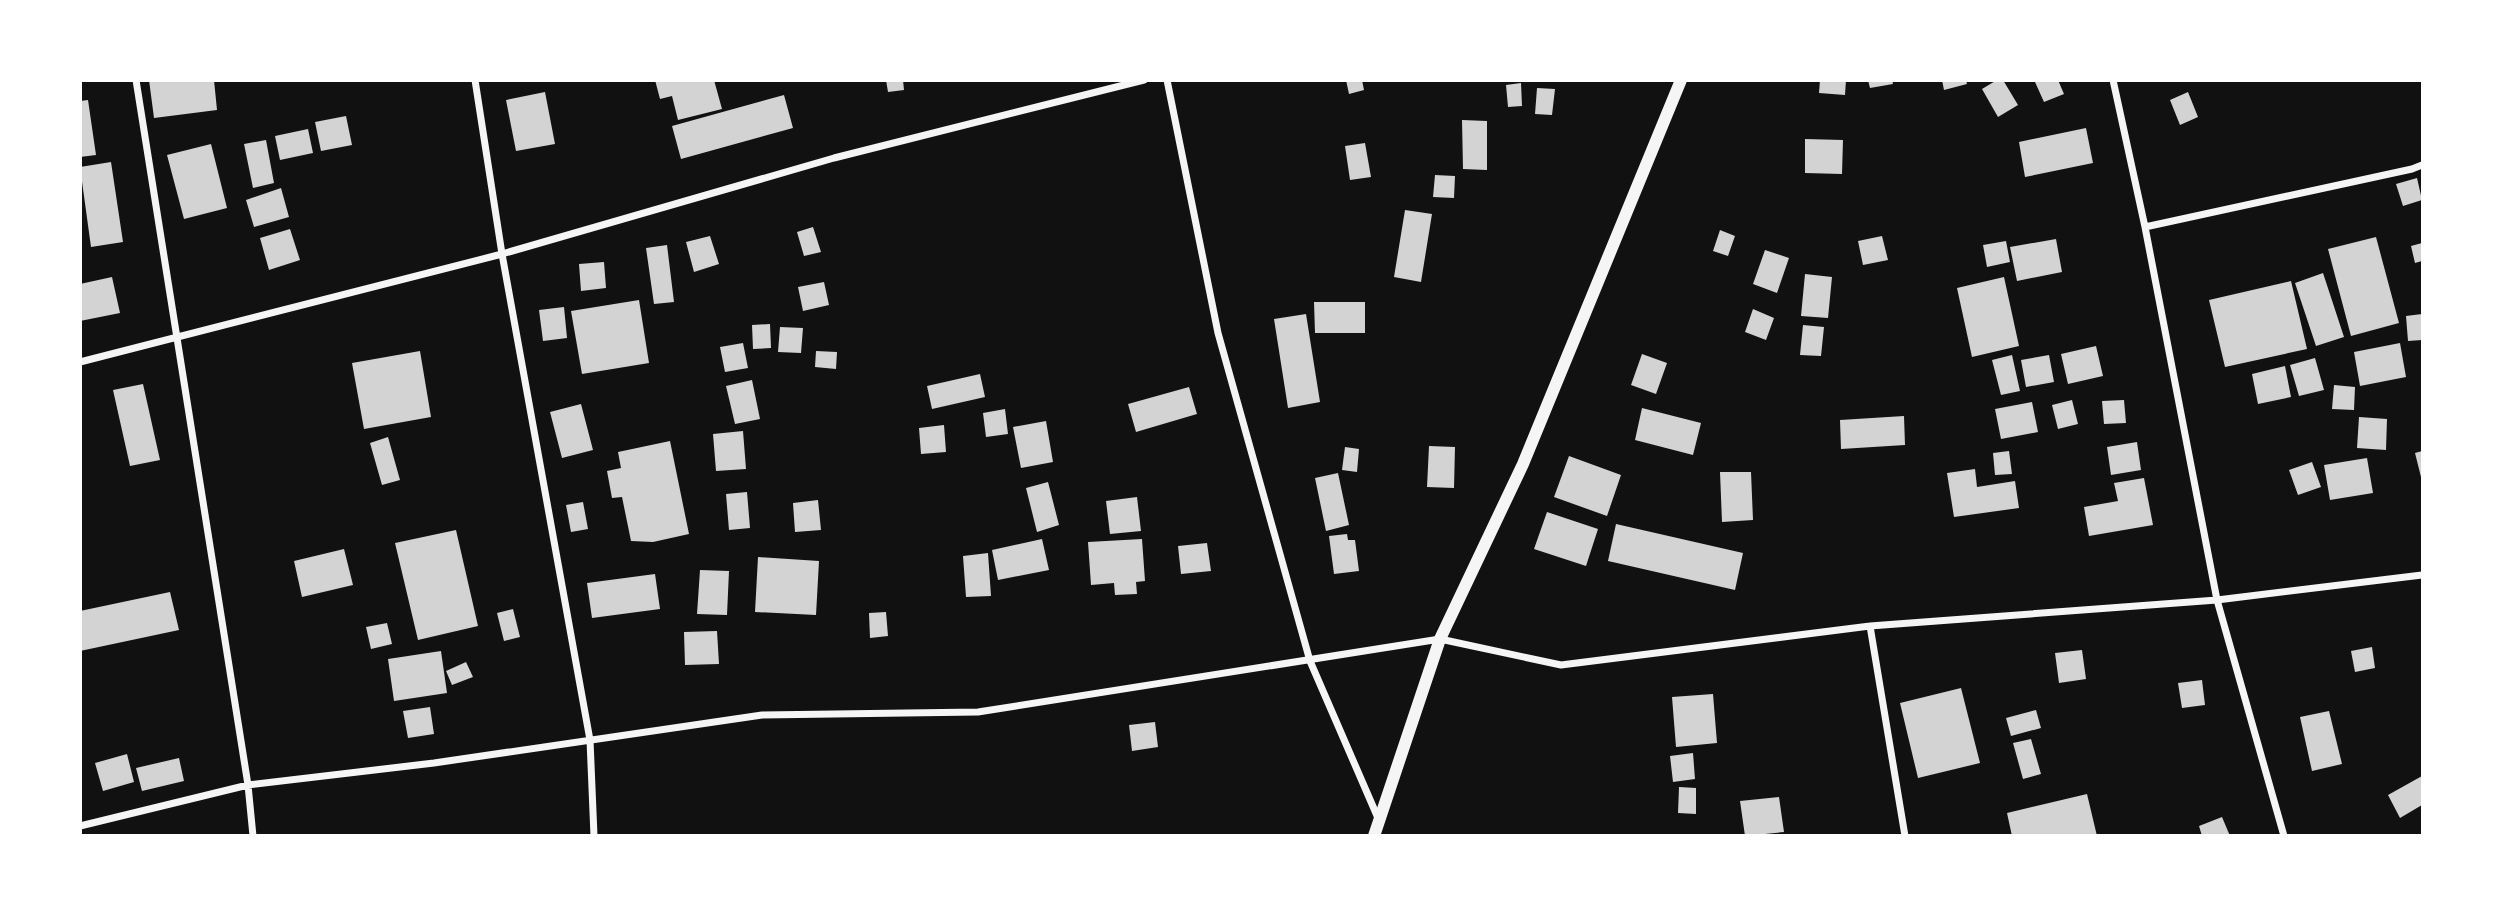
<svg xmlns="http://www.w3.org/2000/svg" width="2503" height="916" viewBox="0 0 2503 916" font-family="Commissioner,sans-serif">
  <style>
    .building { fill: #d3d3d3 }
    .lines { fill: none; stroke-linecap: round; stroke-linejoin: round }
    .minor { stroke: #f5f5f5; stroke-width: 7 }
    .tertiary { stroke: #f5f5f5; stroke-width: 12 }
  </style>
  <rect width="100%" height="100%" fill="#111"/>
  <path class="building" d="M149,80h65l3,30 -63,8z
    M655,80h59l8,29 -44,11 -6,-24 -12,3z
    M886,80h17l1,10 -16,2z
    M1346,80h16l2,10 -15,4z
    M1820,80h26l-1,15 -26,-2z
    M1868,80h24l1,4 -23,4z
    M1942,80h24l1,4 -23,6z
    M1997,80h6l15,25 -20,12 -16,-28z
    M2038,80h20l6,14 -20,8 -9,-20z
    M1521,83l1,23 -14,1 -2,-22z
    M1537,88l18,1 -3,26 -17,-1z
    M545,92l10,52 -39,7 -10,-51z
    M2188,92l10,25 -18,8 -10,-25z
    M784,95l9,33 -112,31 -9,-33z
    M88,100l8,55 -16,2v-56z
    M346,116l6,29 -31,6 -6,-29z
    M1462,120l25,1v49l-24,-1z
    M2086,128l7,35 -68,14 -6,-35z
    M308,129l5,24 -33,7 -5,-24z
    M1805,139l38,1 -1,34 -37,-1z
    M266,140l8,43 -21,5 -9,-44z
    M1365,143l6,34 -21,3 -5,-34z
    M211,144l16,64 -43,11 -17,-64z
    M111,162l12,80 -32,5 -11,-80z
    M1435,175l20,1 -1,22 -21,-1z
    M2417,178l5,22 -19,6 -7,-22z
    M281,188l8,29 -35,10 -8,-27z
    M1405,210l27,4 -11,68 -27,-5z
    M813,227l8,25 -17,4 -7,-24z
    M290,229l10,31 -31,10 -9,-32z
    M1720,230l15,6 -7,20 -15,-5z
    M710,236l9,28 -25,8 -8,-30z
    M1882,236l6,24 -25,5 -5,-24z
    M2376,237l23,86 -48,13 -23,-87z
    M2056,239l6,33 -45,9 -7,-34z
    M2006,241l4,21 -23,5 -4,-22z
    M2422,243v18l-7,2 -4,-17z
    M667,245l7,57 -20,2 -8,-56z
    M1765,250l24,8 -12,35 -24,-9z
    M604,262l2,26 -25,3 -2,-27z
    M2323,273l21,64 -28,9 -21,-63z
    M1805,274l27,3 -4,41 -27,-2z
    M112,277l8,36 -40,8v-37z
    M2004,277l15,69 -47,11 -15,-69z
    M2291,281l16,68 -82,18 -16,-67z
    M824,282l5,23 -26,6 -5,-24z
    M639,300l10,63 -67,11 -11,-63z
    M1314,302h51v31h-50z
    M564,307l3,31 -24,3 -4,-31z
    M1753,309l21,9 -8,22 -21,-8z
    M1306,314l14,88 -32,6 -14,-89z
    M2422,314v26l-14,1 -2,-25z
    M770,324l1,24 -18,1 -1,-24z
    M1803,325l21,2 -3,29 -21,-1z
    M780,327l23,1 -2,25 -23,-1z
    M743,343l5,25 -23,4 -5,-25z
    M2400,343l6,34 -46,9 -6,-34z
    M2096,346l7,30 -35,8 -7,-30z
    M420,351l11,66 -67,12 -12,-66z
    M816,351l21,1 -1,17 -21,-2z
    M1642,354l25,9 -11,31 -25,-9z
    M2012,355l8,36 -19,4 -9,-35z
    M2049,355l5,27 -28,5 -5,-27z
    M2315,358l9,32 -25,6 -9,-31z
    M2285,366l6,31 -33,7 -6,-30z
    M980,374l5,23 -53,12 -5,-23z
    M752,380l8,39 -25,5 -9,-38z
    M143,384l17,76 -30,6 -17,-76z
    M2334,385l21,2 -1,23 -22,-1z
    M1189,387l8,27 -61,18 -8,-28z
    M2072,400l6,24 -20,5 -6,-24z
    M2124,400l2,23 -22,1 -2,-23z
    M2032,402l6,30 -37,7 -6,-30z
    M581,404l12,46 -31,8 -12,-46z
    M1642,408l59,15 -8,32 -58,-15z
    M1005,409l3,25 -22,3 -3,-24z
    M1904,416l1,29 -64,4 -1,-29z
    M2359,417l28,2 -1,31 -29,-2z
    M1046,421l7,41 -32,6 -8,-41z
    M944,425l2,27 -25,2 -2,-26z
    M743,431l3,38 -30,2 -3,-37z
    M388,437l12,43 -18,5 -12,-42z
    M670,441l19,93 -36,8 -22,-1 -9,-44 -10,1 -5,-27 14,-3 -3,-16z
    M2137,442l4,28 -30,5 -4,-28z
    M1429,446l26,1 -1,41 -27,-1z
    M1345,447l14,2 -2,23 -15,-2z
    M2009,451l3,23 -17,1 -2,-22z
    M2422,451v30l-7,-28z
    M1569,456l52,19 -14,41 -53,-19z
    M2367,458l6,35 -43,7 -6,-35z
    M2312,462l9,25 -23,8 -9,-25z
    M1975,469l2,18 38,-6 4,27 -65,9 -7,-44z
    M1720,472h31l2,48 -31,2z
    M1338,473l11,52 -23,6 -11,-53z
    M2144,478l9,47 -64,11 -5,-29 34,-6 -4,-18z
    M1048,482l11,43 -22,7 -11,-44z
    M747,492l3,36 -21,2 -3,-36z
    M1137,497l4,34 -31,3 -4,-33z
    M818,500l3,30 -26,2 -2,-29z
    M583,502l5,27 -17,3 -5,-27z
    M1547,512l51,17 -12,37 -52,-17z
    M1616,524l127,29 -8,37 -127,-29z
    M456,530l22,96 -60,14 -23,-97z
    M1347,534l1,6h7l4,31 -25,3 -5,-38z
    M1042,539l7,31 -51,10 -6,-30z
    M1142,539l3,42 -9,1 1,12 -22,1 -1,-12 -23,2 -3,-43z
    M1207,543l4,28 -30,3 -3,-28z
    M344,549l9,36 -51,12 -8,-36z
    M988,553l3,43 -25,1 -3,-41z
    M758,557l61,4 -3,54 -61,-3z
    M700,570l29,1 -2,44 -30,-1z
    M655,574l5,35 -68,9 -5,-35z
    M170,592l9,38 -99,21v-40z
    M513,609l7,28 -16,4 -7,-28z
    M886,612l2,24 -18,2 -1,-25z
    M387,623l5,21 -21,5 -5,-22z
    M717,631l2,33 -34,1 -1,-33z
    M2372,647l3,21 -20,4 -4,-21z
    M2082,650l4,29 -27,4 -4,-30z
    M441,651l6,42 -53,8 -6,-42z
    M466,662l7,15 -21,8 -6,-14z
    M2202,680l3,25 -23,3 -4,-25z
    M1961,688l19,75 -62,15 -18,-75z
    M1713,694l4,49 -41,4 -4,-50z
    M430,707l4,27 -26,4 -5,-27z
    M2036,710l5,18 -30,8 -5,-18z
    M2329,711l13,53 -30,7 -12,-54z
    M1155,722l3,25 -26,4 -3,-26z
    M2031,739l10,35 -18,5 -10,-36z
    M1693,753l2,26 -22,3 -3,-26z
    M127,754l7,28 -31,9 -8,-28z
    M179,758l5,23 -42,10 -6,-23z
    M2422,776v29l-22,13 -12,-23z
    M1679,787l17,1v26l-18,-1z
    M2087,794l10,42h-85l-5,-23z
    M1779,797l5,35 -39,4 -5,-35z
    M2222,817l8,19h-28l-3,-10z"/>
  <g class="lines">
    <path class="minor" d="M136,80l112,705 5,51
      M475,80l27,174 88,486 4,96
      M1167,80l51,253 92,328 68,157
      M2113,80l32,147 72,373 67,236
      M2145,227l267,-58 10,-4
      M80,362l422,-108 332,-96 310,-78
      M1870,626l35,210
      M80,826l168,-41 186,-22 328,-48 216,-3 462,-73 121,26 309,-39 347,-26 205,-25"/>
    <path class="tertiary" d="M1374,836l66,-197 83,-175 158,-384"/>
  </g>
  <rect width="2503" height="916" fill="none" stroke="#ffffff" stroke-width="164"/>
</svg>
